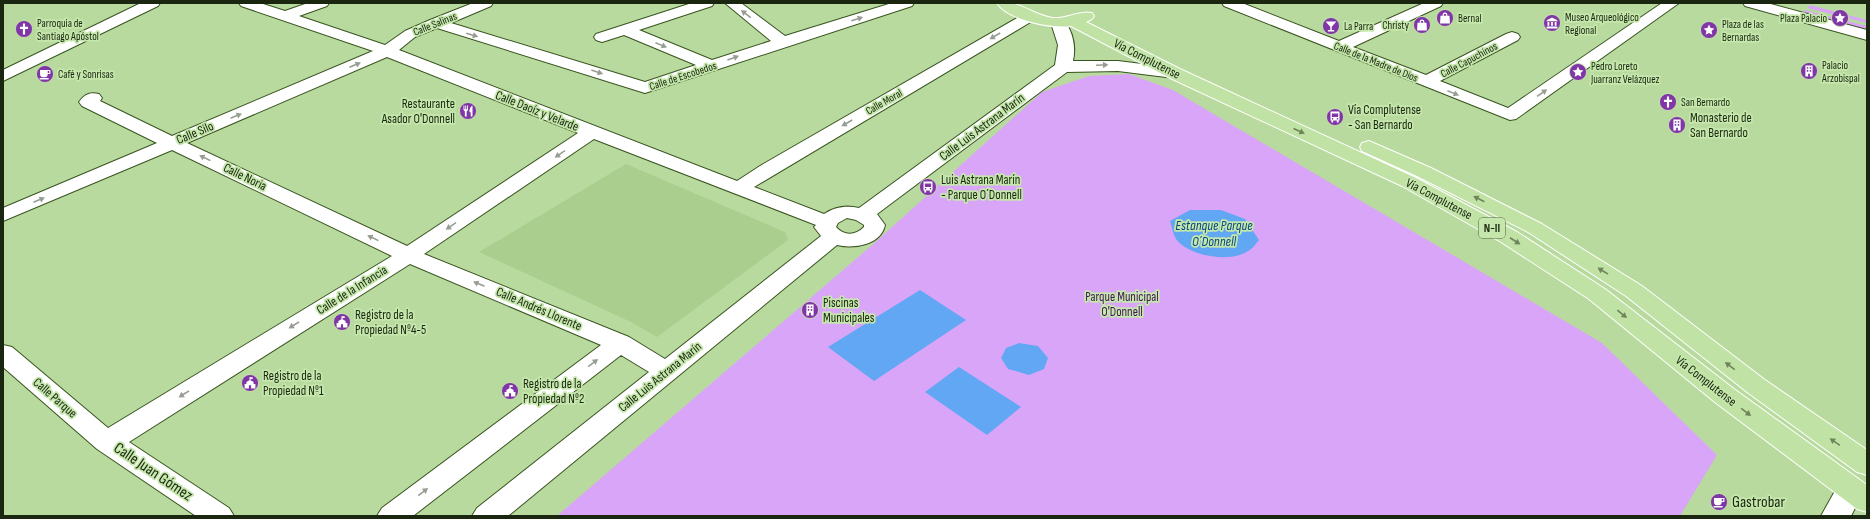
<svg xmlns="http://www.w3.org/2000/svg" width="1870" height="519" viewBox="0 0 1870 519" font-family="'Sofia Sans Condensed',sans-serif">
  <style>
    .built { fill: #a9ce8d }
    .green { fill: #d9a5f8 }
    .water { fill: #62a7f3 }
    .lines { fill: none; stroke-linecap: round; stroke-linejoin: round }
    .minor-casing { stroke: #38541f; stroke-width: 2 }
    .major-casing { stroke: #fff; stroke-width: 2 }
    .minor { fill: #fff; fill-rule: evenodd }
    .major { fill: #c1e2a5; fill-rule: evenodd }
    .oneway { fill: #989d93 }
    .oneway2 { fill: #6e845a }
    .labels { text-anchor: middle; dominant-baseline: central; stroke-width: 3.5; stroke-linejoin: round; paint-order: stroke }
    .far-poi-label { font-size: 11px; fill: #1a2610; stroke: #c5e7ac; text-anchor: start }
    .far-street-label { font-size: 11px; fill: #1a2610; stroke: #c5e7ac }
    .shield { fill: #c5e7ac; stroke: #4d603f; stroke-width: 1 }
    .shield-label { font-size: 12px; font-weight: bold; fill: #1a2610 }
    .street-label { font-size: 13px; fill: #1a2610; stroke: #c5e7ac }
    .poi-label { font-size: 13px; fill: #1a2610; stroke: #c5e7ac; text-anchor: start }
    .park-label { font-size: 13px; fill: #401355; stroke: #c5e7ac }
    .water-label { font-size: 14px; font-style: italic; fill: #034783; stroke: #c5e7ac }
    .near-street-label { font-size: 16px; fill: #1a2610; stroke: #c5e7ac }
    .near-poi-label { font-size: 16px; fill: #1a2610; stroke: #c5e7ac; text-anchor: start }
  </style>
  <rect width="100%" height="100%" fill="#b9da9f"/>
  <path class="built" d="M626,164l159,68 3,8 -131,97 -26,-15 -152,-70z"/>
  <path class="green" d="M1810,5l57,15v3l-60,-15z
    M1805,10l62,16v4l-65,-17z
    M1129,74l44,16 429,253 115,112 -37,61h-1123l314,-270 171,-154 47,-16z"/>
  <path class="water" d="M1190,210h31l24,9 14,21c-3,3 -5,7 -8,9 -17,15 -62,8 -75,-10 -3,-5 -4,-12 -6,-18z
    M920,290l46,30 -92,61 -46,-34z
    M1019,343l19,3 10,12 -4,11 -15,6 -21,-6 -7,-11 5,-10z
    M959,367l62,40 -34,28 -62,-43z"/>
  <g class="lines">
    <g class="minor-casing">
      <path id="minor" d="M141,3h19l-2,3 -155,75v-11z
        M239,3h21l25,8 23,-8h21l-2,3 -28,10 86,29 20,-14 25,-11 43,-17h20l-2,3 -40,17 194,59 51,-17 -72,-30 -22,7 -6,-2 -2,-3 2,-3 96,-31h22l-2,3 -73,24 73,30 59,-19 -46,-38h16l44,33 107,-33h22l-2,3 -267,87 -208,-65 -22,9 -16,13 338,131 23,-15 264,-152 5,-1 5,1 2,3 -2,3 -280,167 70,27c10,-7 23,-9 35,-6l196,-143 3,-20 -7,-22 3,-3 5,-2 5,2c9,12 12,27 9,41h45l56,7 6,1 2,4 -2,4 -6,1 -56,-7 -51,1 -190,142 8,11c-4,20 -31,24 -48,20l-329,271h-36l5,-8 172,-136 -28,-17 -208,161h-36l5,-8 219,-163 -191,-81 -281,178 100,66 5,8h-38l-99,-67 -94,-82v-22l9,2 96,81 284,-172 -220,-106 -169,71v-13l154,-65 -75,-37 -3,-4c6,-8 11,-10 20,-8l3,4 -2,3 72,35 201,-85 -132,-45zM387,57l191,76 -171,113 -220,-103zM594,139l222,86 -2,2 7,9 -156,123 -36,-22 -205,-83zM847,218l9,2 8,5v2c-9,9 -20,9 -28,0l2,-4z
        M1222,3h20l97,38 85,-38h19l-2,3 -88,41 73,28 80,-41 6,-2 6,2 2,3 -2,3 -78,41 68,27 154,-105h17l-163,116 -6,1 -286,-114z
        M1743,3h24l100,27v10l-122,-34z
        M1850,479l10,3 4,8 -13,26h-30l19,-34z"/>
    </g>
    <g class="major-casing">
      <path id="major" d="M997,3c5,0 13,-1 18,1 13,4 23,12 38,14 14,1 27,-8 39,-5l2,3 -2,3 -6,3 94,47 236,109 101,54 88,57 129,100 133,96v27l-10,-3 -141,-106 -127,-104 -88,-57 -99,-56 -234,-109 -97,-51c-19,3 -63,-6 -74,-23z
        M1369,141l62,27 111,56 100,62 123,94 102,70v25l-10,-3 -110,-80 -121,-96 -98,-64 -111,-56 -55,-25 -2,-4 2,-4z"/>
    </g>
    <use href="#minor" class="minor"/>
    <use href="#major" class="major"/>
  </g>
  <defs><path id="oneway-solid" d="M-6-.8H1V-3.2L6.5 0L1 3.2V.8H-6Z"/></defs>
  <g class="oneway">
    <use href="#oneway-solid" transform="translate(746 14) rotate(-142)"/>
    <use href="#oneway-solid" transform="translate(857 19) rotate(-18)"/>
    <use href="#oneway-solid" transform="translate(472 35) rotate(16)"/>
    <use href="#oneway-solid" transform="translate(995 36) rotate(150)"/>
    <use href="#oneway-solid" transform="translate(661 45) rotate(22)"/>
    <use href="#oneway-solid" transform="translate(733 58) rotate(-20)"/>
    <use href="#oneway-solid" transform="translate(355 65) rotate(-23)"/>
    <use href="#oneway-solid" transform="translate(1102 65) rotate(-3)"/>
    <use href="#oneway-solid" transform="translate(597 72) rotate(19)"/>
    <use href="#oneway-solid" transform="translate(1453 93) rotate(22)"/>
    <use href="#oneway-solid" transform="translate(1542 93) rotate(-35)"/>
    <use href="#oneway-solid" transform="translate(236 116) rotate(-23)"/>
    <use href="#oneway-solid" transform="translate(847 123) rotate(150)"/>
    <use href="#oneway-solid" transform="translate(560 154) rotate(146)"/>
    <use href="#oneway-solid" transform="translate(205 158) rotate(-154)"/>
    <use href="#oneway-solid" transform="translate(39 200) rotate(-23)"/>
    <use href="#oneway-solid" transform="translate(451 226) rotate(146)"/>
    <use href="#oneway-solid" transform="translate(373 238) rotate(-154)"/>
    <use href="#oneway-solid" transform="translate(479 284) rotate(-157)"/>
    <use href="#oneway-solid" transform="translate(294 325) rotate(148)"/>
    <use href="#oneway-solid" transform="translate(593 363) rotate(-37)"/>
    <use href="#oneway-solid" transform="translate(184 394) rotate(148)"/>
    <use href="#oneway-solid" transform="translate(423 492) rotate(-37)"/>
  </g>
  <g class="oneway2">
    <use href="#oneway-solid" transform="translate(1299 131) rotate(25)"/>
    <use href="#oneway-solid" transform="translate(1479 199) rotate(-153)"/>
    <use href="#oneway-solid" transform="translate(1515 241) rotate(33)"/>
    <use href="#oneway-solid" transform="translate(1603 271) rotate(-148)"/>
    <use href="#oneway-solid" transform="translate(1622 314) rotate(39)"/>
    <use href="#oneway-solid" transform="translate(1730 366) rotate(-142)"/>
    <use href="#oneway-solid" transform="translate(1746 412) rotate(37)"/>
    <use href="#oneway-solid" transform="translate(1835 442) rotate(-145)"/>
  </g>
  <defs>
    <g id="shop-disc" transform="scale(0.9)"><circle r="9.5" fill="#8136a7" stroke="#c5e7ac"/><path d="M-5-2.5h2.3a2.7 3.5 0 0 1 5.4 0H5L5.5 6h-11ZM-1.5-2.5h3a1.5 2.3 0 0 0-3 0Z" fill="#fff"/></g>
    <g id="sight-disc" transform="scale(0.9)"><circle r="9.5" fill="#8136a7" stroke="#c5e7ac"/><path d="M0-6L1.8-2.2L6-1.7L2.9 1.2L3.7 5.4L0 3.3L-3.7 5.4L-2.9 1.2L-6-1.7L-1.8-2.2Z" fill="#fff"/></g>
    <g id="museum-disc" transform="scale(0.9)"><circle r="9.5" fill="#8136a7" stroke="#c5e7ac"/><path d="M0-6L6-3V-2H-6V-3ZM-5-1h2V3h-2ZM-1-1h2V3h-2ZM3-1h2V3H3ZM-6 4H6V6H-6Z" fill="#fff"/></g>
    <g id="bar-disc" transform="scale(0.9)"><circle r="9.5" fill="#8136a7" stroke="#c5e7ac"/><path d="M-6-5H6L.8 .8V4.5H3.5V6h-7V4.5H-.8V.8Z" fill="#fff"/></g>
    <g id="church-disc" transform="scale(0.9)"><circle r="9.5" fill="#8136a7" stroke="#c5e7ac"/><path d="M-1.2-6h2.4v3.5h3.3v2.4h-3.3V6h-2.4V-.1h-3.3v-2.4h3.3Z" fill="#fff"/></g>
    <g id="building-disc" transform="scale(0.9)"><circle r="9.5" fill="#8136a7" stroke="#c5e7ac"/><path d="M-4-6H4V6H1V3H-1V6H-4ZM-2.5-4.3h1.7v1.8h-1.7ZM.8-4.3h1.7v1.8H.8ZM-2.5-1h1.7V.8h-1.7ZM.8-1h1.7V.8H.8Z" fill="#fff"/></g>
    <g id="cafe-disc" transform="scale(0.9)"><circle r="9.5" fill="#8136a7" stroke="#c5e7ac"/><path d="M-5.5-4.5H6V0H3Q3 3.5 0 3.5H-2.5Q-5.5 3.5-5.5 0ZM3-3.2v2h1.7v-2ZM-6 4.5H4V6H-6Z" fill="#fff"/></g>
    <g id="restaurant-disc" transform="scale(0.9)"><circle r="9.5" fill="#8136a7" stroke="#c5e7ac"/><path d="M-5-6h1v4h1v-4h1v4h1v-4h1v5L-1.5 .5V6h-2V.5L-5-1ZM5-6V6H3V1.5H1.5Q1.5-4 5-6Z" fill="#fff"/></g>
    <g id="bus-disc" transform="scale(0.9)"><circle r="9.5" fill="#8136a7" stroke="#c5e7ac"/><path d="M-5-6H5V4H4V6H2V4H-2V6H-4V4H-5ZM-3.5-4V0h7V-4ZM-3.5 1.2v1.5H-2V1.2ZM2 1.2v1.5H3.5V1.2Z" fill="#fff"/></g>
    <g id="civic-disc" transform="scale(0.9)"><circle r="9.5" fill="#8136a7" stroke="#c5e7ac"/><path d="M-.6-6.5H3V-4.5H.6V-3L4-1V1h2V6H-6V1h2V-1L-.6-3ZM-1.2 2.5V6h2.4V2.5Z" fill="#fff"/></g>
  </defs>
  <g fill-rule="evenodd">
    <use href="#shop-disc" x="1445" y="18"/>
    <use href="#sight-disc" x="1840" y="18"/>
    <use href="#museum-disc" x="1552" y="23"/>
    <use href="#shop-disc" x="1422" y="25"/>
    <use href="#bar-disc" x="1331" y="26"/>
    <use href="#church-disc" x="24" y="29"/>
    <use href="#sight-disc" x="1709" y="30"/>
    <use href="#building-disc" x="1809" y="71"/>
    <use href="#sight-disc" x="1578" y="72"/>
    <use href="#cafe-disc" x="45" y="74"/>
    <use href="#church-disc" x="1668" y="102"/>
    <use href="#restaurant-disc" x="468" y="111"/>
    <use href="#bus-disc" x="1335" y="117"/>
    <use href="#building-disc" x="1677" y="125"/>
    <use href="#bus-disc" x="928" y="187"/>
    <use href="#building-disc" x="810" y="310"/>
    <use href="#civic-disc" x="342" y="322"/>
    <use href="#civic-disc" x="250" y="383"/>
    <use href="#civic-disc" x="510" y="391"/>
    <use href="#cafe-disc" x="1719" y="502"/>
  </g>
  <g class="labels">
    <g class="far-poi-label">
      <text x="1565" y="17">Museo Arqueológico<tspan x="1565" dy="13">Regional</tspan></text>
      <text x="1458" y="18">Bernal</text>
      <text x="1827" y="18" text-anchor="end">Plaza Palacio</text>
      <text x="37" y="23">Parroquia de<tspan x="37" dy="13">Santiago Apóstol</tspan></text>
      <text x="1722" y="24">Plaza de las<tspan x="1722" dy="13">Bernardas</tspan></text>
      <text x="1409" y="25" text-anchor="end">Christy</text>
      <text x="1344" y="26">La Parra</text>
      <text x="1822" y="65">Palacio<tspan x="1822" dy="13">Arzobispal</tspan></text>
      <text x="1591" y="66">Pedro Loreto<tspan x="1591" dy="13">Juarranz Velázquez</tspan></text>
      <text x="58" y="74">Café y Sonrisas</text>
      <text x="1681" y="102">San Bernardo</text>
    </g>
    <g class="far-street-label">
      <text transform="translate(435 24) rotate(-22)">Calle Salinas</text>
      <text transform="translate(1469 60) rotate(-28)">Calle Capuchinos</text>
      <text transform="translate(1376 62) rotate(22)">Calle de la Madre de Dios</text>
      <text transform="translate(683 76) rotate(-18)">Calle de Escobedos</text>
      <text transform="translate(884 102) rotate(-30)">Calle Moral</text>
    </g>
    <rect class="shield" x="1479" y="218" width="26" height="20" rx="3"/>
    <g class="shield-label">
      <text x="1492" y="228">N-II</text>
    </g>
    <g class="street-label">
      <text transform="translate(1147 59) rotate(27)">Vía Complutense</text>
      <text transform="translate(537 111) rotate(22)">Calle Daoíz y Velarde</text>
      <text transform="translate(982 127) rotate(-37)">Calle Luis Astrana Marín</text>
      <text transform="translate(195 133) rotate(-23)">Calle Silo</text>
      <text transform="translate(245 177) rotate(26)">Calle Noria</text>
      <text transform="translate(1439 199) rotate(28)">Vía Complutense</text>
      <text transform="translate(352 290) rotate(-32)">Calle de la Infancia</text>
      <text transform="translate(539 309) rotate(23)">Calle Andrés Llorente</text>
      <text transform="translate(660 377) rotate(-39)">Calle Luis Astrana Marín</text>
      <text transform="translate(1706 381) rotate(38)">Vía Complutense</text>
      <text transform="translate(55 398) rotate(41)">Calle Parque</text>
    </g>
    <g class="poi-label">
      <text x="455" y="104" text-anchor="end">Restaurante<tspan x="455" dy="15">Asador O'Donnell</tspan></text>
      <text x="1348" y="110">Vía Complutense<tspan x="1348" dy="15">- San Bernardo</tspan></text>
      <text x="1690" y="118">Monasterio de<tspan x="1690" dy="15">San Bernardo</tspan></text>
      <text x="941" y="180">Luis Astrana Marín<tspan x="941" dy="15">- Parque O´Donnell</tspan></text>
      <text x="823" y="303">Piscinas<tspan x="823" dy="15">Municipales</tspan></text>
      <text x="355" y="315">Registro de la<tspan x="355" dy="15">Propiedad Nº4-5</tspan></text>
      <text x="263" y="376">Registro de la<tspan x="263" dy="15">Propiedad Nº1</tspan></text>
      <text x="523" y="384">Registro de la<tspan x="523" dy="15">Propiedad Nº2</tspan></text>
    </g>
    <g class="park-label">
      <text x="1122" y="297">Parque Municipal<tspan x="1122" dy="15">O'Donnell</tspan></text>
    </g>
    <g class="water-label">
      <text x="1214" y="225">Estanque Parque<tspan x="1214" dy="16">O´Donnell</tspan></text>
    </g>
    <g class="near-street-label">
      <text transform="translate(153 472) rotate(34)">Calle Juan Gómez</text>
    </g>
    <g class="near-poi-label">
      <text x="1732" y="502">Gastrobar</text>
    </g>
  </g>
  <rect width="1870" height="519" fill="none" stroke="#1a2610" stroke-width="8"/>
</svg>
